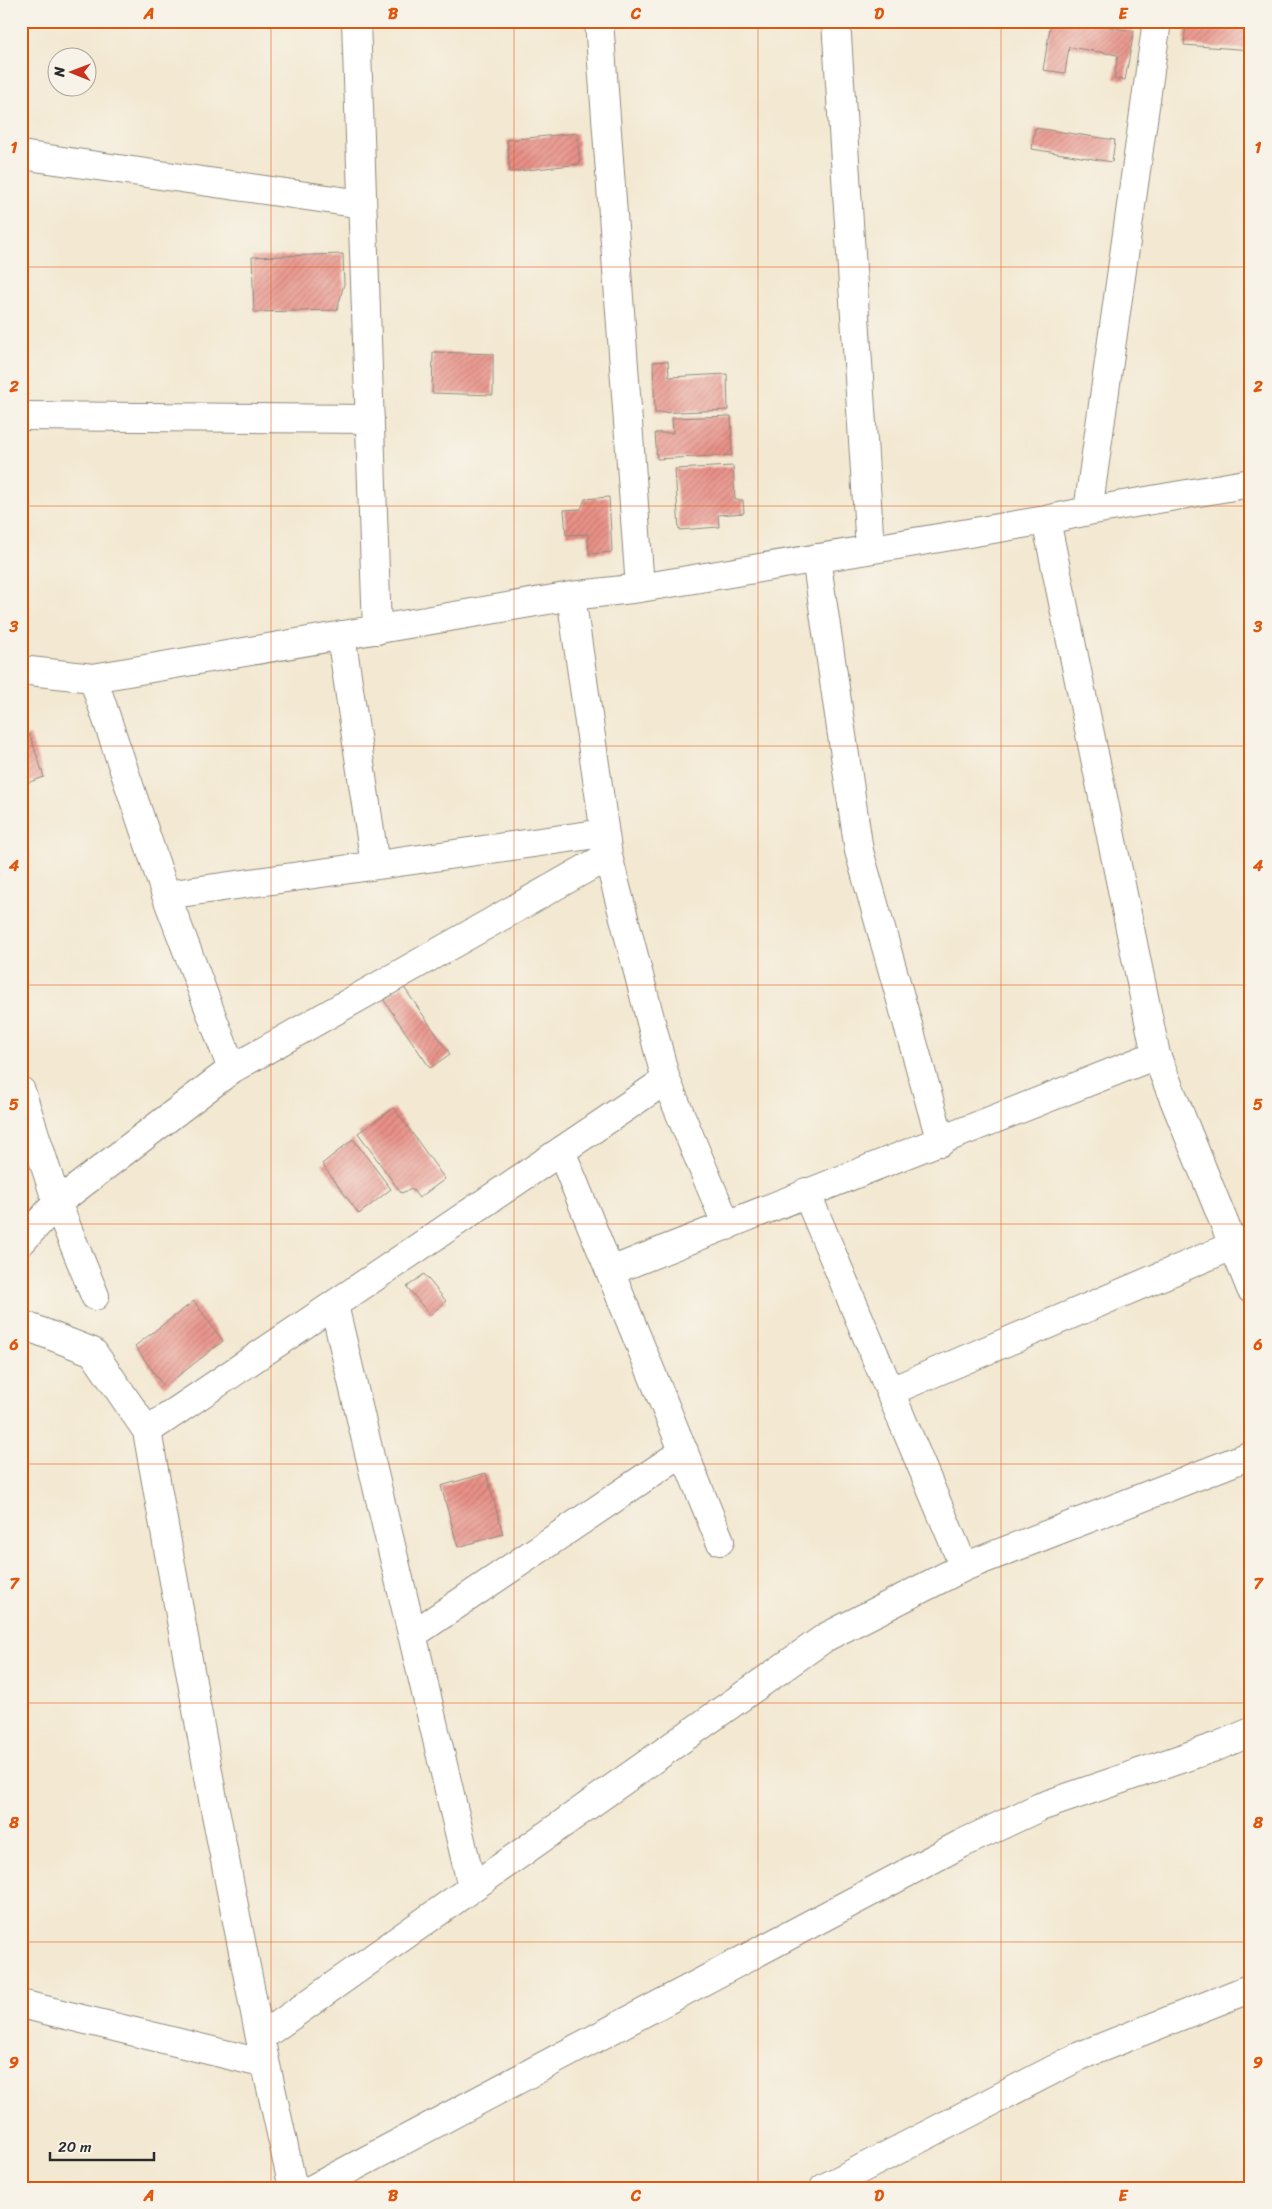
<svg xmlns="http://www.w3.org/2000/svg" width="1272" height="2209" viewBox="0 0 1272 2209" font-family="Sriracha,sans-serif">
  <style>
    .building { fill: url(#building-hatch) }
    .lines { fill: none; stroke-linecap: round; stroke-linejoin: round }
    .street-casing { stroke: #8f8a7e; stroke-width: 30 }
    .street { stroke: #fff; stroke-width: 28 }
    .grid { fill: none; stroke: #df570e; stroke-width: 1; stroke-opacity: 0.55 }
    .neatline { fill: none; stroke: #df570e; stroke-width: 2 }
    .grid-label { font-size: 16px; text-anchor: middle; font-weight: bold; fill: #df570e }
  </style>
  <defs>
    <pattern id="building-hatch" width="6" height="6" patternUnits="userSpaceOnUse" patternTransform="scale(1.25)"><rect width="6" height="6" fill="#e99188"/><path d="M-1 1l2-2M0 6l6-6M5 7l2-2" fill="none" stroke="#bd776f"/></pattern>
  </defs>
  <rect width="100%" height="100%" fill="#f7f3e8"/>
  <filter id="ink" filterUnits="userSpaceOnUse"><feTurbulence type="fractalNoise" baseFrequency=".02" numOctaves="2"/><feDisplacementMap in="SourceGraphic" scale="10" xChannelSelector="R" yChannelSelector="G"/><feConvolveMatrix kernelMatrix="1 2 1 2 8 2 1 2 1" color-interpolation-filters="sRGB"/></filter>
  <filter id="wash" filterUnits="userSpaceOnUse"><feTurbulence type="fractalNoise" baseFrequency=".0096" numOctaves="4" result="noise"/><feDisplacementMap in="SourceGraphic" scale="20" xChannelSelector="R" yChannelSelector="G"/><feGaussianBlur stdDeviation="1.12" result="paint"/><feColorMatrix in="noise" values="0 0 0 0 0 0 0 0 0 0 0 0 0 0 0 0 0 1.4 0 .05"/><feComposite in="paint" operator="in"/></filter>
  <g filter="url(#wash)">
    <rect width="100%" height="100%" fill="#f3e8d1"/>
    <g id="blocks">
      <path class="building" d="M1051,21h21l62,10 -9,49 -11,-1 4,-24 -49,-8 -4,26 -22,-3z
        M1186,21h65v29l-67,-5z
        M1035,128l80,12 -3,22 -80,-13z
        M577,133l3,31 -70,8 -3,-32z
        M343,254l1,30 -7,26 -83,2 -2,-55z
        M433,352l60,2v41l-61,-2z
        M668,361l1,16 58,-3 1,36 -73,3 -2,-51z
        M731,416l1,39 -75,4 -2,-26h18l-1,-15z
        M733,466l2,34h8l1,13 -26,2 1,12 -40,3 -4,-61z
        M609,497l3,55 -23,2 -1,-20 -22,1 -2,-25 17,-1 4,-10z
        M30,735l14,42 -23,8v-47z
        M403,986l47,68 -20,14 -47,-69z
        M394,1108l51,71 -26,19 -7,-9 -11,4 -43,-60z
        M353,1139l38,50 -32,25 -37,-50z
        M424,1274l22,27 -16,14 -23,-28z
        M194,1301l29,40 -59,46 -29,-41z
        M486,1473l17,61 -45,13 -17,-61z"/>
    </g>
  </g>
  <g filter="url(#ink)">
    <use href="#blocks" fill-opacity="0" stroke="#8f8a7e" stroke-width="1"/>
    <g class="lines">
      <g class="street-casing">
        <path id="street" d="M356,21l21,609
          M599,21l41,567
          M836,21l34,528
          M21,155l341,49
          M21,416l349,3
          M1088,511l69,-490
          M1046,520l110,535 95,234
          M816,558l43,293 82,291
          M341,635l34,230
          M21,670l72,8 478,-82 69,-8 406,-68 42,-9 163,-28
          M93,678l73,217 66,174
          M166,895l438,-62
          M666,1080l61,146
          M21,1091l36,112 38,93
          M561,1151l159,390
          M806,1192l158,375
          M21,1242l36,-39 175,-134 376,-213 -37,-260
          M611,1271l545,-216
          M334,1305l138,582
          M21,1324l72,28 54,79 66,368 47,239 33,150
          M891,1391l360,-153
          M147,1431l519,-351 -58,-224
          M412,1635l272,-184
          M21,2004l244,60
          M260,2038l566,-401 138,-70 287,-112
          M314,2188l647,-344 79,-37 178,-61 33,-14
          M824,2188l256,-132 171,-68"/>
      </g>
      <use href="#street" class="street"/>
    </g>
  </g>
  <path class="grid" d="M271,21v2167M514,21v2167M758,21v2167M1001,21v2167M21,267h1230M21,506h1230M21,746h1230M21,985h1230M21,1224h1230M21,1464h1230M21,1703h1230M21,1942h1230"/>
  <rect width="1272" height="2209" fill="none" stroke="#f7f3e8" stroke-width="55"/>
  <g transform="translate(72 72) rotate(271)"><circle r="24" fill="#f7f3e8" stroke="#a5a39c"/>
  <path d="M0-4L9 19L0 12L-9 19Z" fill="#c8321e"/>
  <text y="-8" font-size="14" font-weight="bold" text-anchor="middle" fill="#2b2b2b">N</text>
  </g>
  <path d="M50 2152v8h104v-8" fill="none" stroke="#2b2b2b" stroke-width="2.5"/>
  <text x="58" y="2152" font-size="15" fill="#2b2b2b" stroke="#f7f3e8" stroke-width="4" paint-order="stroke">20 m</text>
  <rect x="28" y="28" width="1216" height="2154" class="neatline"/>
  <g class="grid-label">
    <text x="149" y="19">A</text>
    <text x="393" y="19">B</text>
    <text x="636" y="19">C</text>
    <text x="879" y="19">D</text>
    <text x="1123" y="19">E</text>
    <text x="14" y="153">1</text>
    <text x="1258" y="153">1</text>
    <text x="14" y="392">2</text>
    <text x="1258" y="392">2</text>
    <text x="14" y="632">3</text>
    <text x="1258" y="632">3</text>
    <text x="14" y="871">4</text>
    <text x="1258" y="871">4</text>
    <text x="14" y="1110">5</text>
    <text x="1258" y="1110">5</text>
    <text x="14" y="1350">6</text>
    <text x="1258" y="1350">6</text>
    <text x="14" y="1589">7</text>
    <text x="1258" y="1589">7</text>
    <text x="14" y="1828">8</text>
    <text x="1258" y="1828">8</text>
    <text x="14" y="2068">9</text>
    <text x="1258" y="2068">9</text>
    <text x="149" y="2201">A</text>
    <text x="393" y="2201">B</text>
    <text x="636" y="2201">C</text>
    <text x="879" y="2201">D</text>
    <text x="1123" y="2201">E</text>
  </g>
</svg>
